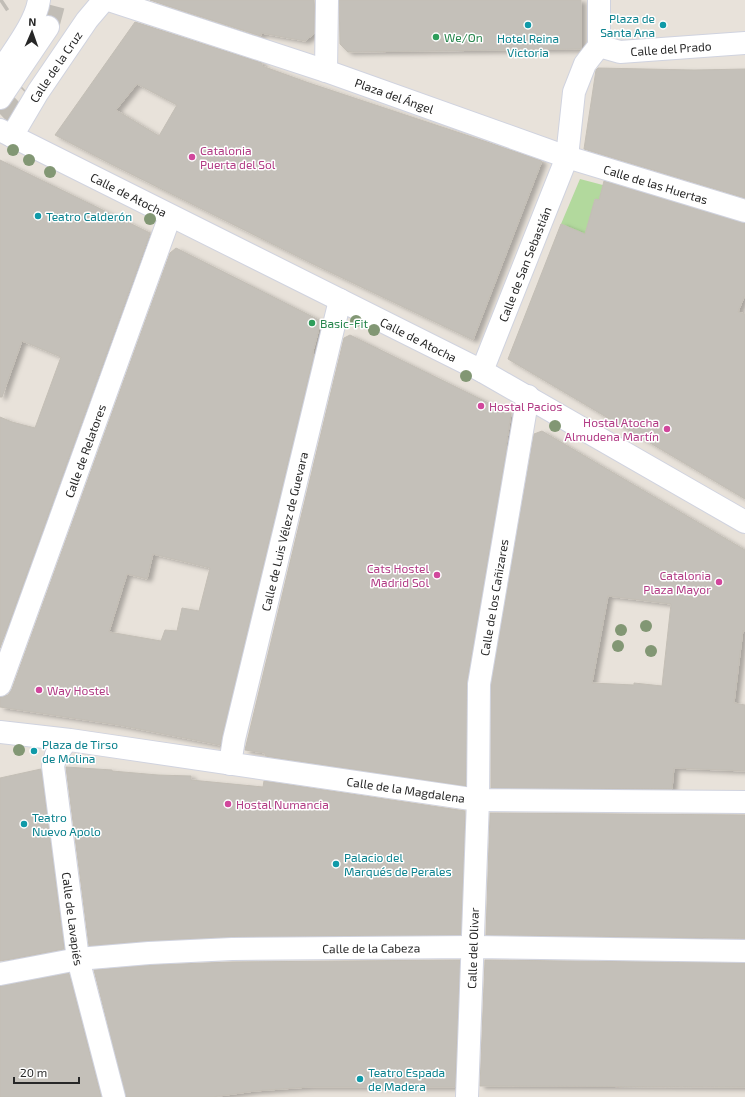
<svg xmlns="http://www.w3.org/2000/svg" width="745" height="1097" viewBox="0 0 745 1097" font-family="'Exo 2',sans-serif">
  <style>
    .green { fill: #b2d99d }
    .building { fill: #c4c0b9; stroke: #c3beb5; fill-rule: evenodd; filter: url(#shadow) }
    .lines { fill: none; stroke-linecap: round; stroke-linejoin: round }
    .minor-tunnel { stroke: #c1bdb6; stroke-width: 22; stroke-dasharray: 22 11; stroke-linecap: butt }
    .minor-casing { stroke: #d0d3df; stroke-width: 24 }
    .minor { stroke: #fff; stroke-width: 22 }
    .tree { fill: #829774 }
    .culture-dot { fill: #0f9aa8; stroke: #fff; stroke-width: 1.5 }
    .leisure-dot { fill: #2e9e5b; stroke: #fff; stroke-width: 1.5 }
    .hotel-dot { fill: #d1479c; stroke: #fff; stroke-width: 1.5 }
    .labels { text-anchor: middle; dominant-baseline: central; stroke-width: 3; stroke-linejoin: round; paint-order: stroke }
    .culture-label { font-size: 12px; fill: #0d838f; stroke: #fff; text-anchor: start }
    .leisure-label { font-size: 12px; fill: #27864d; stroke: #fff; text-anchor: start }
    .street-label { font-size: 12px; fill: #272727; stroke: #fff }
    .hotel-label { font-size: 12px; fill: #b23c85; stroke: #fff; text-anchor: start }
  </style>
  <defs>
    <filter id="shadow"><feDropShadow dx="4.5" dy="2.5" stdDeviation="2" flood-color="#0004"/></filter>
  </defs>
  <rect width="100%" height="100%" fill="#e8e2da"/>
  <path class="green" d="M580,179l57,15 -38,6 -4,-1 -2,9 -4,28 -28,-12z"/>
  <path class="building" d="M150,0h164v34l-9,7 -44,-8v3z
    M339,0h242v49l-233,3 -8,-8z
    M135,22l127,41v3l47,17 178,59 55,19 -69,179 -160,-76 -204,-101 -54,-28zM137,84l40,21 -18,31 -43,-26z
    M598,68l96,2 51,-1v129l-161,-49 12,-79z
    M0,160l150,73 -150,415v-231l12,5 23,6 26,-71 -39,-16 -20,56h-2z
    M604,181l141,42v72l-7,17 7,2v185l-237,-140 53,-135 24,10 10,-35 4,1z
    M176,248l145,73 -9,34 2,-1 -94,391 -102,-20 -118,-18v-10l8,-2 4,-6 158,-436zM153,554l57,14 -11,43 -17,-3 -5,23 -12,-1 -4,11 -52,-9 18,-58 20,5z
    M350,335l161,79 -5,32h1l-40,236 -1,104 -201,-30v-3l-20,-3 99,-412z
    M542,431l203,119v82l-2,-2 -9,73 11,2v66l-71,-3 -2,21 -181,-1v-103l43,-251zM608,596l63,8 -9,82 -28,-3v2l-42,-2z
    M66,767l46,3v1l46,4 33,1v4l72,7 1,-6 201,30 -4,124 -230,2 -83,4 -59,5z
    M41,769l23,180 -64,12v-183z
    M490,813l255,2v123l-259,-3z
    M460,960l-5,127h-146l-54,4 -43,6h-86l-32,-127 56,-5 82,-3z
    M485,960l260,3v124l-265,-1z
    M69,973l32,124h-101v-111z"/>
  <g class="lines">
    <path class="minor-tunnel" d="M0,2l3,-2
      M48,27l7,-26 -2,-1
      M0,114l25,-24"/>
    <g class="minor-casing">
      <g id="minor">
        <path id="s1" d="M109,0l217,71 241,86 178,54"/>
        <path id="s2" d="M599,46l21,6 125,-9"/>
        <path d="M599,46v-46"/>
        <path d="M2,69c12,-19 34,-47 37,-69"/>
        <path d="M326,71l1,-71"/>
        <path d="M0,98l48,-71"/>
        <path id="s3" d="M0,130l482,241 263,151"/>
        <path id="s4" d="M12,136l26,-44 49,-72 17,-20"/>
        <path id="s5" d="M482,371l85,-214 7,-65 11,-28 14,-18"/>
        <path id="s6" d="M0,685l170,-469"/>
        <path id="s7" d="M0,732l70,8 408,60 267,2"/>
        <path id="s8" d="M67,740l-11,15 -3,11 25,193 36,138"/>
        <path id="s9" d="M230,764l4,-25 106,-439"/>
        <path id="s10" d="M0,974l78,-15 71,-6 83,-4 241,-2 272,4"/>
        <path id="s11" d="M467,1097l11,-297 1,-116 49,-288"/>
      </g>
    </g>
    <use href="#minor" class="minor"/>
  </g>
  <g class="tree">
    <circle cx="13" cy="150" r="6"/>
    <circle cx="29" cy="160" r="6"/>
    <circle cx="50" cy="172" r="6"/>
    <circle cx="150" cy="219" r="6"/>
    <circle cx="356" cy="321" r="6"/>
    <circle cx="374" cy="330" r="6"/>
    <circle cx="466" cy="376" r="6"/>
    <circle cx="555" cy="426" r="6"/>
    <circle cx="646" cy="626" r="6"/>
    <circle cx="621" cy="630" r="6"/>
    <circle cx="618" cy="646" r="6"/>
    <circle cx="651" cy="651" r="6"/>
    <circle cx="19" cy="750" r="6"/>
  </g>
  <g class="culture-dot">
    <circle cx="528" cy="25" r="4"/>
    <circle cx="663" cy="25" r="4"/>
    <circle cx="38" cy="216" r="4"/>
    <circle cx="34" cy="751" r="4"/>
    <circle cx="24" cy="824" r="4"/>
    <circle cx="336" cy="864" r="4"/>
    <circle cx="360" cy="1079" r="4"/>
  </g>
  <g class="leisure-dot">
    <circle cx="436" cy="37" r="4"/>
    <circle cx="312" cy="323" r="4"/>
  </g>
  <g class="hotel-dot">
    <circle cx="192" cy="157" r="4"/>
    <circle cx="481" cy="406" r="4"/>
    <circle cx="667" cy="429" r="4"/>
    <circle cx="437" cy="575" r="4"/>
    <circle cx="719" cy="582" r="4"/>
    <circle cx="39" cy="690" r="4"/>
    <circle cx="228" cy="804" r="4"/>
  </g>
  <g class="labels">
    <g class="culture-label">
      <text x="655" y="18" text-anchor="end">Plaza de<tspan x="655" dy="14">Santa Ana</tspan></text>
      <text x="528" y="38" text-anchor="middle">Hotel Reina<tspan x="528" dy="14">Victoria</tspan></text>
      <text x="46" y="216">Teatro Calderón</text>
      <text x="42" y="744">Plaza de Tirso<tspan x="42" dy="14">de Molina</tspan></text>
      <text x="32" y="817">Teatro<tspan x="32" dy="14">Nuevo Apolo</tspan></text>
      <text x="344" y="857">Palacio del<tspan x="344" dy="14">Marqués de Perales</tspan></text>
      <text x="368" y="1072">Teatro Espada<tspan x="368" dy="14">de Madera</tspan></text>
    </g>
    <g class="leisure-label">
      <text x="444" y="37">We/On</text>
      <text x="320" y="323">Basic-Fit</text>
    </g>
    <g class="street-label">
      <text stroke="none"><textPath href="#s2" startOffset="73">Calle del Prado</textPath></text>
      <text stroke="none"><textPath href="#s4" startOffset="82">Calle de la Cruz</textPath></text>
      <text stroke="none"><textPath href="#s1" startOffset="301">Plaza del Ángel</textPath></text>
      <text stroke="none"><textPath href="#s1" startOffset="577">Calle de las Huertas</textPath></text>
      <text stroke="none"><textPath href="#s3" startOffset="144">Calle de Atocha</textPath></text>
      <text stroke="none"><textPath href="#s5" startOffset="115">Calle de San Sebastián</textPath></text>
      <text stroke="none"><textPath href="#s3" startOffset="468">Calle de Atocha</textPath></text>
      <text stroke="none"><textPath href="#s6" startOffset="249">Calle de Relatores</textPath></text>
      <text stroke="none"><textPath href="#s9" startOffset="239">Calle de Luis Vélez de Guevara</textPath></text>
      <text stroke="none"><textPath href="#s11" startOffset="501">Calle de los Cañizares</textPath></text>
      <text stroke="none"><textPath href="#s7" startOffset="410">Calle de la Magdalena</textPath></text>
      <text stroke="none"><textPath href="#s8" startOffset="184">Calle de Lavapiés</textPath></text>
      <text stroke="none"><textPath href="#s10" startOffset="373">Calle de la Cabeza</textPath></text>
      <text stroke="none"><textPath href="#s11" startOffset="149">Calle del Olivar</textPath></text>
    </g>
    <g class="hotel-label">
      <text x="200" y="150">Catalonia<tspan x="200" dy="14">Puerta del Sol</tspan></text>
      <text x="489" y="406">Hostal Pacios</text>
      <text x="659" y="422" text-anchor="end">Hostal Atocha<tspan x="659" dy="14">Almudena Martín</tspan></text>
      <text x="429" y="568" text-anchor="end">Cats Hostel<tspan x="429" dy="14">Madrid Sol</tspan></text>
      <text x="711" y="575" text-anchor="end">Catalonia<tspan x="711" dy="14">Plaza Mayor</tspan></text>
      <text x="47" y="690">Way Hostel</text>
      <text x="236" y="804">Hostal Numancia</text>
    </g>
  </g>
  <g transform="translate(32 32) rotate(2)" stroke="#ffffff" stroke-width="3" paint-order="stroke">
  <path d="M0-3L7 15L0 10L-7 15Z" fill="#272727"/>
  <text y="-6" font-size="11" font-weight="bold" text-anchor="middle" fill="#272727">N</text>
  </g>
  <path d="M14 1077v6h65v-6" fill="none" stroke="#272727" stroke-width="2"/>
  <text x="20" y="1077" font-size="12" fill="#272727" stroke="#ffffff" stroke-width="3" paint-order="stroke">20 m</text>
</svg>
